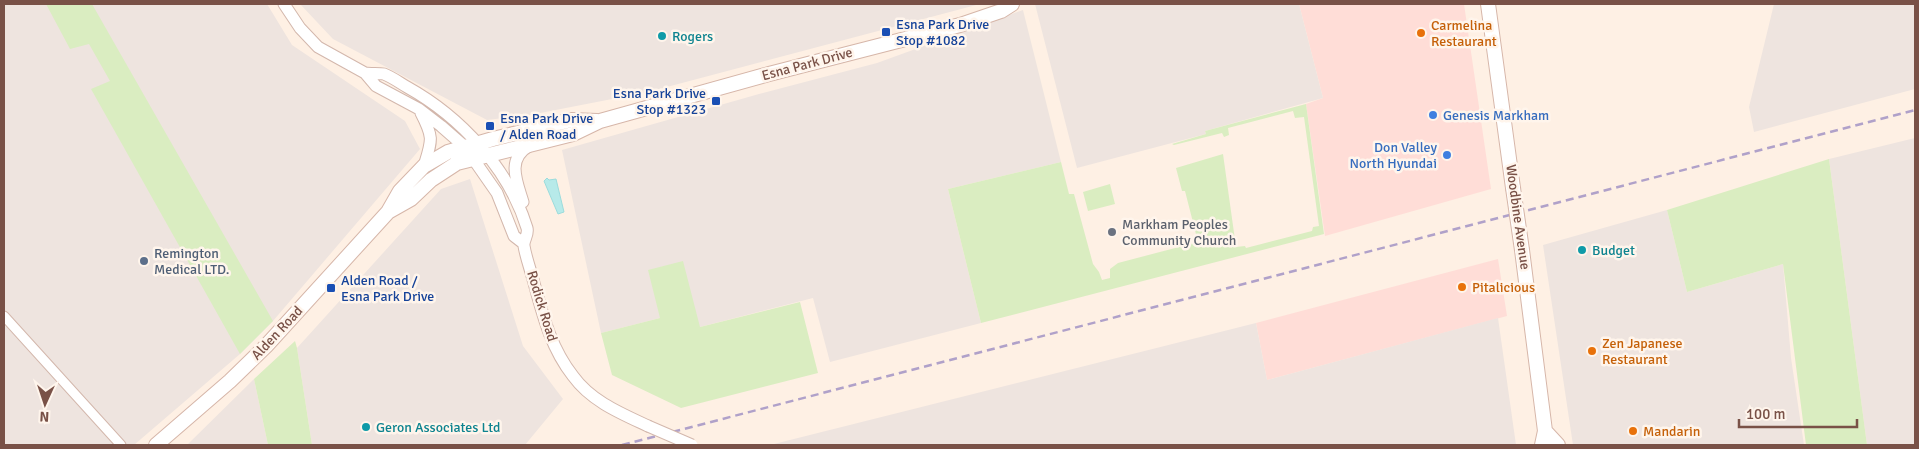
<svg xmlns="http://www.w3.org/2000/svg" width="1919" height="449" viewBox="0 0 1919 449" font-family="Signika,sans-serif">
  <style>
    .commercial { fill: #ffddd7 }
    .industrial { fill: #eee4df }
    .green { fill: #daedc1 }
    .water { fill: #b7eae9; stroke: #9cdcdc }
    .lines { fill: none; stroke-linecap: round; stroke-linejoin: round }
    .minor-casing { stroke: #d3b7ac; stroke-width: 11 }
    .tertiary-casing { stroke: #d3b7ac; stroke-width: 13 }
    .secondary-casing { stroke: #d6b6a9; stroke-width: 16 }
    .minor { stroke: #fff; stroke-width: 9 }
    .tertiary { stroke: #fff; stroke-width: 11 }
    .secondary { stroke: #fff; stroke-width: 14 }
    .rail { stroke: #b0a1c9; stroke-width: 2.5; stroke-dasharray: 8 5; stroke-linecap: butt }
    .tertiary-bridge-casing { stroke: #d3b7ac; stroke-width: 13; stroke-linecap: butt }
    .secondary-bridge-casing { stroke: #d6b6a9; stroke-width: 16; stroke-linecap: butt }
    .tertiary-bridge { stroke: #fff; stroke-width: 11 }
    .secondary-bridge { stroke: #fff; stroke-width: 14 }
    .transit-dot { fill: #1a4fb4; stroke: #fff5ec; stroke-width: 2 }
    .food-dot { fill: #e8710a; stroke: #fff5ec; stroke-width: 2 }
    .culture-dot { fill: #0f9aa8; stroke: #fff5ec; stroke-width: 2 }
    .shop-dot { fill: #3f7fe0; stroke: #fff5ec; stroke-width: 2 }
    .worship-dot { fill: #6b7280; stroke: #fff5ec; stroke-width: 2 }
    .service-dot { fill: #5c6f8a; stroke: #fff5ec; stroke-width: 2 }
    .labels { text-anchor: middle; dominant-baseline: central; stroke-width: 5; stroke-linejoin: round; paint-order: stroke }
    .transit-label { font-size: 14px; fill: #164399; stroke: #fff5ec; text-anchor: start }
    .food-label { font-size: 14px; fill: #c56008; stroke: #fff5ec; text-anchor: start }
    .culture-label { font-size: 14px; fill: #0d838f; stroke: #fff5ec; text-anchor: start }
    .street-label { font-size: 14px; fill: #795147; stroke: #fff5ec }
    .shop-label { font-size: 14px; fill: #366cbe; stroke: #fff5ec; text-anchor: start }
    .worship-label { font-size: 14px; fill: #5b616d; stroke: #fff5ec; text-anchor: start }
    .service-label { font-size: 14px; fill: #4e5e75; stroke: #fff5ec; text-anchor: start }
  </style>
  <rect width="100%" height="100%" fill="#fef0e4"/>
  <path class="commercial" d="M1299,4h165l27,185 -166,47 -19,-132 17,-6z
    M1498,259l9,57 -240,64 -11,-57z"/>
  <path class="industrial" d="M4,4h263l25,41 113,76 15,28 -147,172 -33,33 -106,91h-130z
    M300,4h680l-332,88 -118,23 -43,5 -154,-81z
    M1035,4h264l24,94 -118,33 1,3 -129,34z
    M1774,4h141v85l-161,43 -5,-25z
    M1023,10l38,152 -113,27 33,134 -151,39 -17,-64 -113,29 -40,-9 -59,15 -39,-183 197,-56 118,-31z
    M1915,138v307h-48l-38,-286z
    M470,179l53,167 40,53 -38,46h-213l-15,-97 144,-159z
    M1667,210l20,82 96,-28 8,94 13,87h-231l-30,-200z
    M1498,318l18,127h-746l486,-122 11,57z
    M254,379l14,66h-81z"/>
  <path class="green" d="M46,4h46l181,317 -33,33 -149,-265 19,-8 -21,-37 -19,5z
    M1306,104l18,130 -343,89 -33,-134 113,-27 8,32h5l19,70 6,8 3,8 8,-2v-9l8,-6 80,-21 -13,-51h-3l-6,-23 47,-14 13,93 9,-1 1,2 66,-17 1,-4 6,-1 -15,-109 -9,1 -2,-7 -65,17 1,7 -5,2 -2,-4 -48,12 -2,-1 34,-10 -1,-3z
    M1829,159l38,286h-61l-23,-181 -96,28 -20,-82z
    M1110,184l5,20 -27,7 -5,-19z
    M683,261l17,66 100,-25 18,71 -137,35 -69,-33 -11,-42 59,-15 -12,-48z
    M295,341l2,7 15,97h-44l-14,-66z"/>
  <path class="water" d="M547,178l2,2 7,-1 8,33 -6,2 -14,-33z"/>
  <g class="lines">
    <g class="minor-casing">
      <path id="minor" d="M4,316l117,129"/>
    </g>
    <g class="tertiary-casing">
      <path id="tertiary" d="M284,4l16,24 18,19 47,26 11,13 43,23 22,17 24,21 32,46 17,43 9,7
        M365,73c6,1 14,0 19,1 8,3 16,9 23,13 54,30 102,82 120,141 2,7 -4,12 -3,18 2,12 7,25 10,37 9,33 17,65 39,93 18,25 47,37 75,50
        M421,113c13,25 11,27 3,53
        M523,202c-6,-20 -17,-43 6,-56"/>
    </g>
    <g class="secondary-casing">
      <path id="secondary" d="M1488,4l25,184
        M388,212l23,-13 20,-19 26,-17 116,-29 27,-13 169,-47 191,-49 41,-14 11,-7
        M1522,250l23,181 -3,14
        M1545,431l13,14
        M156,445l74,-64 36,-35 122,-134 12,-21 24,-25 24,-14 45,-13 78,-19 26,1"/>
    </g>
    <use href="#minor" class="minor"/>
    <use href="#tertiary" class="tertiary"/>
    <use href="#secondary" class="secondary"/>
    <path class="rail" d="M622,445l1293,-335"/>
    <g class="tertiary-bridge-casing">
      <path id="tertiary-bridge" d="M648,426l44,19"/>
    </g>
    <g class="secondary-bridge-casing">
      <path id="secondary-bridge" d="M1513,188l9,62"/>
    </g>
    <use href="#tertiary-bridge" class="tertiary-bridge"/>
    <use href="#secondary-bridge" class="secondary-bridge"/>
  </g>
  <g class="transit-dot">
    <rect x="881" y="27" width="10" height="10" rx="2.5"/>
    <rect x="711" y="96" width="10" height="10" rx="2.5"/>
    <rect x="485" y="121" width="10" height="10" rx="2.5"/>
    <rect x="326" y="283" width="10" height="10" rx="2.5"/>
  </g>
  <g class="food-dot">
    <circle cx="1421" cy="33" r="5"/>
    <circle cx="1462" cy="287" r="5"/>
    <circle cx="1592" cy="351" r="5"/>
    <circle cx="1633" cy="431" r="5"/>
  </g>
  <g class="culture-dot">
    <circle cx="662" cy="36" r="5"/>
    <circle cx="1582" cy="250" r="5"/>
    <circle cx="366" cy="427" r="5"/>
  </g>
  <g class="shop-dot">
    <circle cx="1433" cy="115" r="5"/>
    <circle cx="1447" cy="155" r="5"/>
  </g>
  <circle class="worship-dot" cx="1112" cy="232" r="5"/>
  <circle class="service-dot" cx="144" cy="261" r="5"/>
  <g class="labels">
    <g class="transit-label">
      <text x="896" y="24">Esna Park Drive<tspan x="896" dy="16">Stop #1082</tspan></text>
      <text x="706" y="93" text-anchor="end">Esna Park Drive<tspan x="706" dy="16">Stop #1323</tspan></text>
      <text x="500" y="118">Esna Park Drive<tspan x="500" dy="16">/ Alden Road</tspan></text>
      <text x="341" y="280">Alden Road /<tspan x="341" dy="16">Esna Park Drive</tspan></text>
    </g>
    <g class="food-label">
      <text x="1431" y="25">Carmelina<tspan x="1431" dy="16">Restaurant</tspan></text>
      <text x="1472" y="287">Pitalicious</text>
      <text x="1602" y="343">Zen Japanese<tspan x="1602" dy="16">Restaurant</tspan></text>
      <text x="1643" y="431">Mandarin</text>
    </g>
    <g class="culture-label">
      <text x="672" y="36">Rogers</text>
      <text x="1592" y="250">Budget</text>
      <text x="376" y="427">Geron Associates Ltd</text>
    </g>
    <g class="street-label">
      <text transform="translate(807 64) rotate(-15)">Esna Park Drive</text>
      <text transform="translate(1518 217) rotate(82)">Woodbine Avenue</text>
      <text transform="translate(542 306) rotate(73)">Rodick Road</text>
      <text transform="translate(277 333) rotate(-47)">Alden Road</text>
    </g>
    <g class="shop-label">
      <text x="1443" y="115">Genesis Markham</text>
      <text x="1437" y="147" text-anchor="end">Don Valley<tspan x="1437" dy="16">North Hyundai</tspan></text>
    </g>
    <g class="worship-label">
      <text x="1122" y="224">Markham Peoples<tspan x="1122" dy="16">Community Church</tspan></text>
    </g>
    <g class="service-label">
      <text x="154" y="253">Remington<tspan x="154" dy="16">Medical LTD.</tspan></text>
    </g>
  </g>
  <rect width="1919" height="449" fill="none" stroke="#795147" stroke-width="10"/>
  <g transform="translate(45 404) rotate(183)" stroke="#fff5ec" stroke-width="4" paint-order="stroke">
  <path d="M0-4L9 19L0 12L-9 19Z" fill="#795147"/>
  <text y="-8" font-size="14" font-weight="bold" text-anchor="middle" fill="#795147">N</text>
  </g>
  <path d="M1739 419v8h118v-8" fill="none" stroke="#795147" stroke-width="2.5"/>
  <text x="1746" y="419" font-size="15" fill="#795147" stroke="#fff5ec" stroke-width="4" paint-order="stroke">100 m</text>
</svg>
